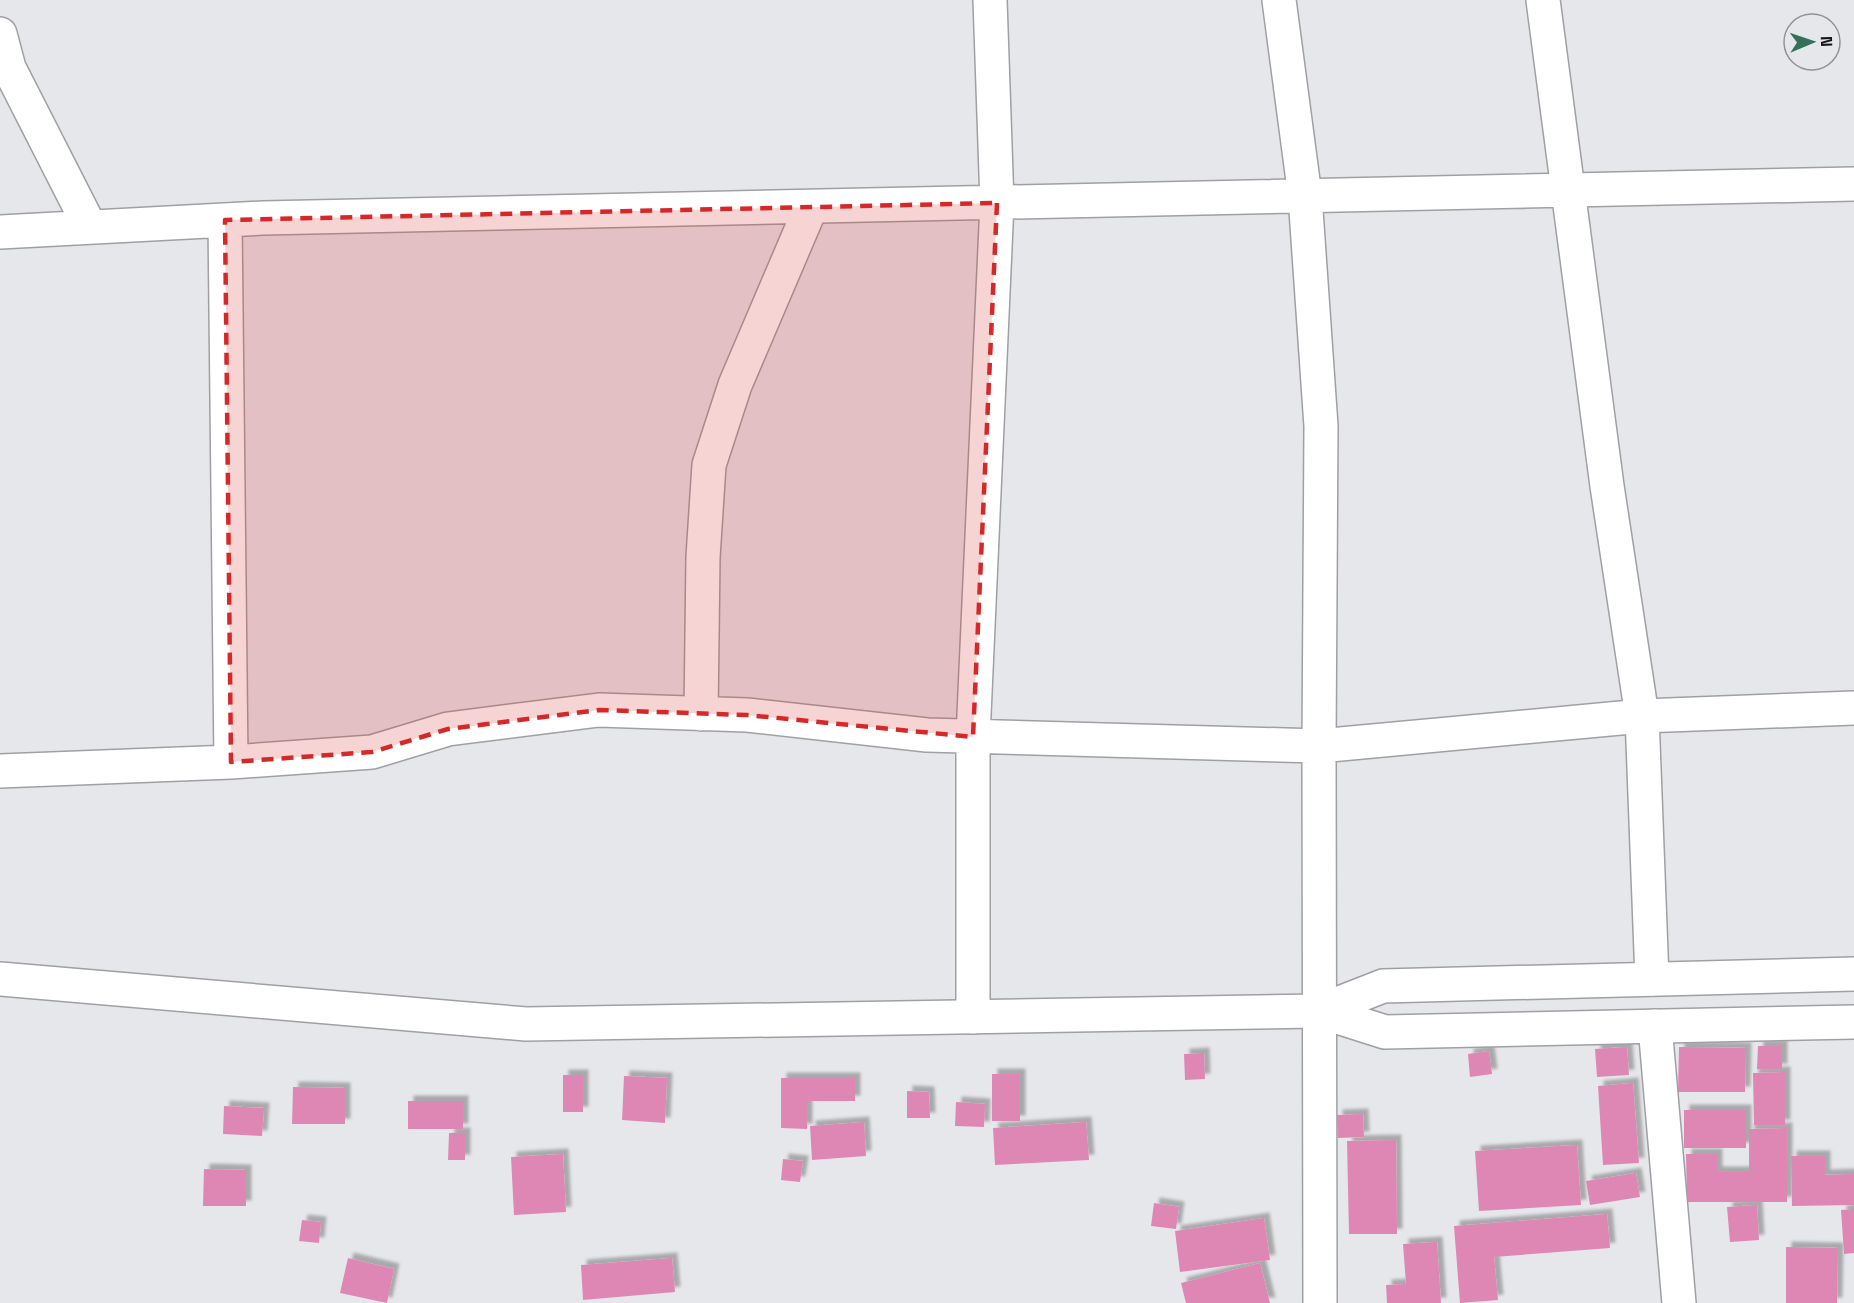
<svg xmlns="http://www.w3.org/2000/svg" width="1854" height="1303" viewBox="0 0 1854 1303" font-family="'Space Grotesk',sans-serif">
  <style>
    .building { fill: #df87b4; filter: url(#shadow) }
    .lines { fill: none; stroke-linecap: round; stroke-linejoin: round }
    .minor-casing { stroke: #9fa0a3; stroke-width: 36 }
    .major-casing { stroke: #9fa0a3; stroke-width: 36 }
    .minor { stroke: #fff; stroke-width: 33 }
    .major { stroke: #fff; stroke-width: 33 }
    .marked { fill: #d62828; fill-opacity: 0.2; stroke: #d62828; stroke-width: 4.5; stroke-dasharray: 12 8; stroke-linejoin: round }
  </style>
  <defs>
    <filter id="shadow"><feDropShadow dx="5.5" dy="-5.5" stdDeviation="1.5" flood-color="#0004"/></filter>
  </defs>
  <rect width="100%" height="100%" fill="#e6e7ea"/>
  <path class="building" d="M1758,1046h24v23h-25z
    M1627,1047l2,28 -32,2 -2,-28z
    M1679,1047l67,1 -1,44h-67z
    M1489,1051l3,23 -22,3 -2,-23z
    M1204,1053l1,26 -20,1 -1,-26z
    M1785,1072v53h-31l-1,-52z
    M992,1074h28v47h-28z
    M563,1075h20v37h-20z
    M624,1076l43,2 -2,45 -43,-3z
    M781,1078h74v23h-48v28l-26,-1z
    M1633,1083l6,80 -36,2 -5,-79z
    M293,1087l52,1v36h-53z
    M907,1091l22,1 1,26h-23z
    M408,1101h55v28h-55z
    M956,1102l29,2 -1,23 -29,-1z
    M224,1106l40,2 -2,28 -39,-2z
    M1684,1110h62v38h-62z
    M1363,1114l1,23 -26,1 -1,-23z
    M864,1122l2,34 -54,4 -2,-34z
    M1086,1122l3,38 -94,5 -2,-37z
    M1787,1128v74h-100l-1,-48h31v18h32v-43z
    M449,1133h16v27h-17z
    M1396,1140l1,94h-48l-2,-93z
    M1577,1145l4,60 -102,6 -4,-60z
    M563,1154l3,58 -52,3 -3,-58z
    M1791,1156h34v19l29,-1v31l-62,1z
    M783,1159l20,2 -3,21 -19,-2z
    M204,1169l42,1v36h-43z
    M1636,1173l4,24 -50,8 -4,-24z
    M1154,1203l25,4 -3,22 -25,-3z
    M1757,1205l2,35 -29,2 -3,-35z
    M1854,1209v44l-10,1 -3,-44z
    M1607,1214l3,34 -116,9 4,43 -38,3 -6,-77z
    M1264,1218l6,42 -90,12 -5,-41z
    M302,1220l19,2 -2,21 -20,-2z
    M1437,1242l4,61h-54l-1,-18 20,-1 -3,-40z
    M1786,1247l52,1 -1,55h-51z
    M348,1258l46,11 -7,34 -47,-10z
    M672,1258l3,34 -92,8 -2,-35z
    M1260,1263l10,40h-84l-5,-20z"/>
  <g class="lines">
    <g class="minor-casing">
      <path id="minor" d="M1279,0l26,196 16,230 -2,320 1,557
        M1543,0l64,486 35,230 10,263
        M0,34l9,34 81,159
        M225,220l6,542
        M0,232l263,-14 1591,-34
        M701,714l2,-157 6,-92 26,-80 76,-178
        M0,771l231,-9 141,-10 76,-23 151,-19 148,5 180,20 392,11 323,-30 212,-8
        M973,1017v-280l24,-534 -7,-203
        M1655,1026l24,277"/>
    </g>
    <g class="major-casing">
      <path id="major" d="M0,979l526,45 793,-13 66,21 469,-10
        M1319,1011l64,-25 471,-12"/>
    </g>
    <use href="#minor" class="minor"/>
    <use href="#major" class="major"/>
  </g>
  <path class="marked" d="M997,203l-24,534 -226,-22 -148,-5 -151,19 -76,23 -141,10 -6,-542z"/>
  <g transform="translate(1812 42) rotate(88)"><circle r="28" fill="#e6e7ea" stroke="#929395" stroke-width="1.5"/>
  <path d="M0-4.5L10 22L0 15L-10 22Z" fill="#357059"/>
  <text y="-9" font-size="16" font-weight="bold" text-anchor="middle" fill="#141415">N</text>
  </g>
</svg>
